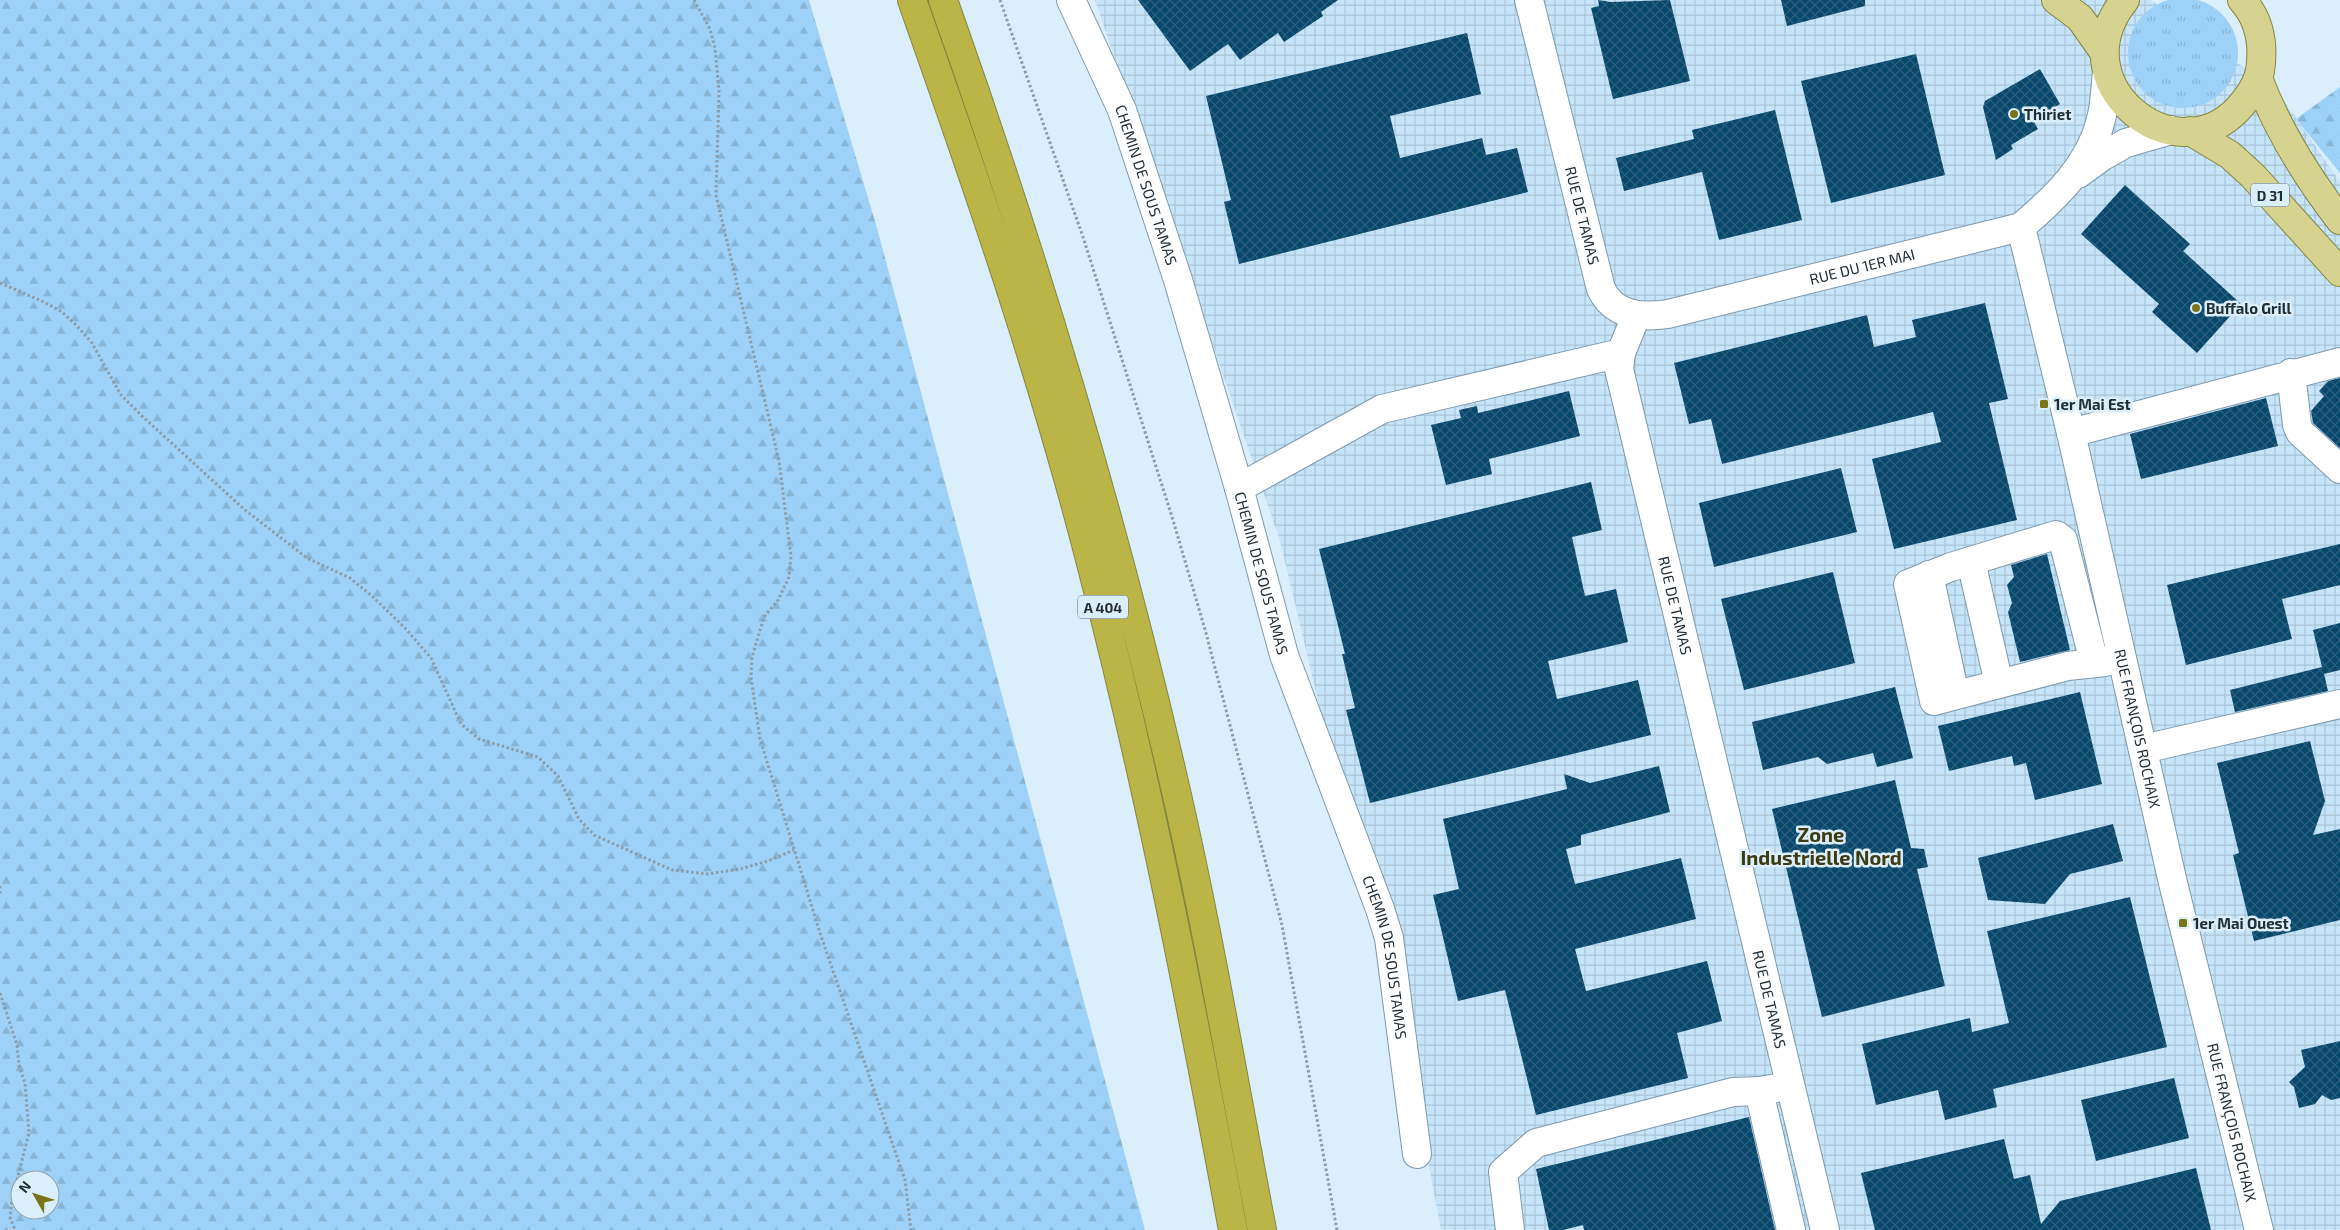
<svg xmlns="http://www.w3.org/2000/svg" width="2340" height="1230" viewBox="0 0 2340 1230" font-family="'Exo 2',sans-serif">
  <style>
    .industrial { fill: url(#industrial-grid) }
    .grass { fill: url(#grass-tufts) }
    .forest { fill: url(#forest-firs); fill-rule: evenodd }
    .building { fill: url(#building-cross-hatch) }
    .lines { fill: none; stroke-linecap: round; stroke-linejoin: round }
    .minor-casing { stroke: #7d99ae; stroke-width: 30 }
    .major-casing { stroke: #858641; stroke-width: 30 }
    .highway-casing { stroke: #858641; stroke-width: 30 }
    .path { stroke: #8d9da8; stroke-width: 3; stroke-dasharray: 2.5 2.5; stroke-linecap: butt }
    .minor { stroke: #fff; stroke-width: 28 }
    .major { stroke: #d6d391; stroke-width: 28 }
    .highway { stroke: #bbb547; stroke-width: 28 }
    .poi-dot { fill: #7a7519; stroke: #dbeefb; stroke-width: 2 }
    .labels { text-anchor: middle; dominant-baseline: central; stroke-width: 5; stroke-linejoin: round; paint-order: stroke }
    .shield { fill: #dbeefb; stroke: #5a6871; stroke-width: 1 }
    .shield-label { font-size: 14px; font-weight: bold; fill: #222e36 }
    .poi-label { font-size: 15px; font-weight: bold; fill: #222e36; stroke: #dbeefb; text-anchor: start }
    .street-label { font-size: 15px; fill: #222e36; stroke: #dbeefb }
    .district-label { font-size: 20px; font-weight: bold; fill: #3e3b12; stroke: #dbeefb }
  </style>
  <defs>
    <pattern id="industrial-grid" width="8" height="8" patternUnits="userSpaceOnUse" patternTransform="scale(1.25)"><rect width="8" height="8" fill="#c6e4fa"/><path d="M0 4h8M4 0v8" fill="none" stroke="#aac4d7"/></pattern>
    <pattern id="grass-tufts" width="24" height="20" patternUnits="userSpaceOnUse" patternTransform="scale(1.25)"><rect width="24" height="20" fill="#9dd1f7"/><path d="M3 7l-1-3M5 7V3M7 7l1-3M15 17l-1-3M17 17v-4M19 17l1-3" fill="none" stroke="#87b4d4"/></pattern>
    <pattern id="forest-firs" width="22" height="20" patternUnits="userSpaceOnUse" patternTransform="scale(1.25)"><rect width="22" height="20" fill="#9dd1f7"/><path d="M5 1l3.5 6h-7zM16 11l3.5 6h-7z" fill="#87b4d4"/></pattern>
    <pattern id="building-cross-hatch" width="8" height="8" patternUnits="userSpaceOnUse" patternTransform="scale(1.25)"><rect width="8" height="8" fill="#06476b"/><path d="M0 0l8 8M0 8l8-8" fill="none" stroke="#2b5f7d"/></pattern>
  </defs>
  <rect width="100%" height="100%" fill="#dbeefb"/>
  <path class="industrial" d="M1095,0h1056l127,92 62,90v1048h-899l-12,-64 -149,-625z"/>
  <path class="grass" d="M2128 53a55 55 0 1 1 110 0a55 55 0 1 1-110 0Z"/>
  <path class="forest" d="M0,0h809l68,228 268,1002h-1145zM20,1180h30v30h-30z
    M2340,87v86l-44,-54z"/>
  <path class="building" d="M1138,0h200l-17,12 2,4 -39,26 -6,-9 -38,27 -12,-16 -38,27z
    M1598,0l13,2 59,-2 20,81 -77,18 -22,-91 8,-2z
    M1781,0h84v6l-78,20z
    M1467,33l14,61 -91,22 10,42 82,-20 4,17 31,-7 11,44 -289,72 -15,-62 7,-2 -25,-104z
    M1916,54l29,121 -114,28 -30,-122z
    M2040,69l20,35 -27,16 5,9 -27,16 2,4 -17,11 -13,-53 2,-6z
    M1775,110l27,110 -83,20 -17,-68 -78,19 -8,-33 78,-19 -2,-9z
    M2125,185l65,59 -7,7 58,53 -44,49 -45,-41 7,-8 -78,-70z
    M1985,303l23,96 -19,4 28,117 -123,29 -22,-90 69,-17 -8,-30 -211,52 -11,-45 -22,5 -15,-61 193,-48 7,32 42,-10 -4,-17z
    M2340,378v70l-27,-25 -2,-12 13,-15 -5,-5 9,-10z
    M1569,391l11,45 -91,23 3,15 -46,11 -15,-60 30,-7 -2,-8 18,-4 1,7z
    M2266,398l12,48 -137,33 -11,-45z
    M1841,468l16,64 -143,35 -15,-64z
    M1591,482l11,48 -30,7 13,59 31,-7 12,53 -80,19 9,38 81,-19 13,55 -281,68 -24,-93 9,-2 -13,-54h3l-26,-105z
    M2340,544v41l-58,14 10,40 -106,26 -19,-80z
    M2047,554l23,96 -50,12 -12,-50 4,-9 -5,-18 7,-8 -3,-12z
    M1833,572l22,91 -111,27 -23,-91z
    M2340,623v47l-16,4 4,17 -93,21 -5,-22 92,-23 -9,-37z
    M1895,687l18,71 -36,9 -4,-14 -46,11 -9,-7 -55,13 -11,-48z
    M2080,692l22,92 -67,16 -9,-37 -12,3 -2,-10 -63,15 -11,-45z
    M2310,741l15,60 -12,34 27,-6v91l-86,21 -21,-86 6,-2 -22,-90z
    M1659,766l11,46 -89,23v10l-15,4 9,35 106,-26 15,61 -121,30 11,42 121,-30 15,60 -45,12 11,45 -152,37 -31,-125 -47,11 -25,-106 26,-6 -16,-70 124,-30 -3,-15 26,9z
    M1895,780l16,68 13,1 4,18 -11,2 28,117 -123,31 -50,-208z
    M2113,824l10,37 -53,13 -25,30 -57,-4 -10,-42z
    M2130,897l37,150 -174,42 4,18 -52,13 -7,-30 -62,15 -14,-61 108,-26 2,14 37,-9 -22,-92z
    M2340,1041v57l-9,2 -9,-5 -7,9 -16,4 -5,-21 -5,-5 16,-15 -4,-17z
    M2174,1078l15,60 -93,23 -15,-61z
    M1749,1117l26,113h-191l-1,-5 -20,5h-14l-13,-61z
    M2004,1139l10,40 16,-4 11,49 19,-23 136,-33 15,62h-336l-14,-57z"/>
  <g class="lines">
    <g class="minor-casing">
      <g id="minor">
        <path id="s1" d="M1071,0l51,110 56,170 61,208 45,167 96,254 9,29 28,216"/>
        <path id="s2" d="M1529,0l72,289c13,27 40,29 67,25l353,-87c33,-28 68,-61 79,-104 5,-16 5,-34 7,-51"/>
        <path d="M2078,174l25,-18 23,-13 45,-13"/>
        <path id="s3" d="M2021,227l50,206 102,450 86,347"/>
        <path id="s4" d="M1636,316l-15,37 -2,16 206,861"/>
        <path d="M2291,373l6,52 3,7 40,37"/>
        <path d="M2071,433l269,-71"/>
        <path d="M1239,488l143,-79 239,-56"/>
        <path d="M1971,561l28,123"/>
        <path d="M1929,575l26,120"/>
        <path d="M2092,663l-1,-13 -28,-110 -7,-5 -105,32 -43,17 26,117 134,-35 37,-4 15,-7"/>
        <path d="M2143,749l197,-45"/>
        <path d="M1777,1088l-18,3 32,139"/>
        <path d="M1510,1230l-7,-58 33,-29 197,-51 26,-1"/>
      </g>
    </g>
    <g class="major-casing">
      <path id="major" d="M2056,0l24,18 24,34
        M2125,0c-67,83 48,175 112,110 11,-12 20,-24 23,-39 4,-26 0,-51 -18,-71
        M2258,78c19,51 49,99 82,142
        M2190,131l40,24 23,21 87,96"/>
    </g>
    <g class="highway-casing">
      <path id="highway" d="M912,0c66,187 131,375 180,567 57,219 100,441 141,663
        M943,0c91,256 169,513 230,778 35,150 60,301 89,452"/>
    </g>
    <path class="path" d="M694,0l16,29 5,19 4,43 -3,104 63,266 12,95 -2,21 -11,23 -14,17 -12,40 -1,20 9,62 61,197 84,244 6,50
      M1000,0l83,237 90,283 33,113 76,292 55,305
      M0,283l44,19 18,10 15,14 15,17 29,52 22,22 102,93 62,48 43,20 22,18 33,32 26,30 30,66 18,15 59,18 20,19 21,43 15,16 78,35 36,4 32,-5 28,-8 26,-11
      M0,886v8
      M0,993l17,52 2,21 6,17 4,50 -17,66 -2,18 5,13"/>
    <use href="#minor" class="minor"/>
    <use href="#major" class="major"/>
    <use href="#highway" class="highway"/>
  </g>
  <g class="poi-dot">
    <circle cx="2014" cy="114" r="5"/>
    <circle cx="2196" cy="308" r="5"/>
    <rect x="2039" y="399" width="10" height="10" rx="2.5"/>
    <rect x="2178" y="918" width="10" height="10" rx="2.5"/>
  </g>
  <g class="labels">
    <g class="shield">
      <rect x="2251" y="183.5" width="38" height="23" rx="4"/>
      <rect x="1078" y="595.5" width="50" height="23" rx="4"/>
    </g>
    <g class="shield-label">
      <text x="2270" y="195">D 31</text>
      <text x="1103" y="607">A 404</text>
    </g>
    <g class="poi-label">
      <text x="2024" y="114">Thiriet</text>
      <text x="2206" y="308">Buffalo Grill</text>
      <text x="2054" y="404">1er Mai Est</text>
      <text x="2193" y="923">1er Mai Ouest</text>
    </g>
    <g class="street-label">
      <text stroke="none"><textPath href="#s1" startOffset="200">CHEMIN DE SOUS TAMAS</textPath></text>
      <text stroke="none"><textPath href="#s2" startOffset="222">RUE DE TAMAS</textPath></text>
      <text stroke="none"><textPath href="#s2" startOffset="575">RUE DU 1ER MAI</textPath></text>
      <text stroke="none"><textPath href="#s1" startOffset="605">CHEMIN DE SOUS TAMAS</textPath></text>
      <text stroke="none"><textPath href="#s4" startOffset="299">RUE DE TAMAS</textPath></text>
      <text stroke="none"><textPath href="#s3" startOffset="515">RUE FRANÇOIS ROCHAIX</textPath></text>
      <text stroke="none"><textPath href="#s1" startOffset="1010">CHEMIN DE SOUS TAMAS</textPath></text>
      <text stroke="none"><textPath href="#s4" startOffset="704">RUE DE TAMAS</textPath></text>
      <text stroke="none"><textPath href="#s3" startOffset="920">RUE FRANÇOIS ROCHAIX</textPath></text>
    </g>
    <g class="district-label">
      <text x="1821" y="834">Zone<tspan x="1821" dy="23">Industrielle Nord</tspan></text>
    </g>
  </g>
  <g transform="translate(35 1195) rotate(309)"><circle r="24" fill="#dbeefb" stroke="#91a1ac"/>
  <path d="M0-4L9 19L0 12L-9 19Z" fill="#7a7519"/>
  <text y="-8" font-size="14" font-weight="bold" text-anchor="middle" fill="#222e36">N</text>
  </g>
</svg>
